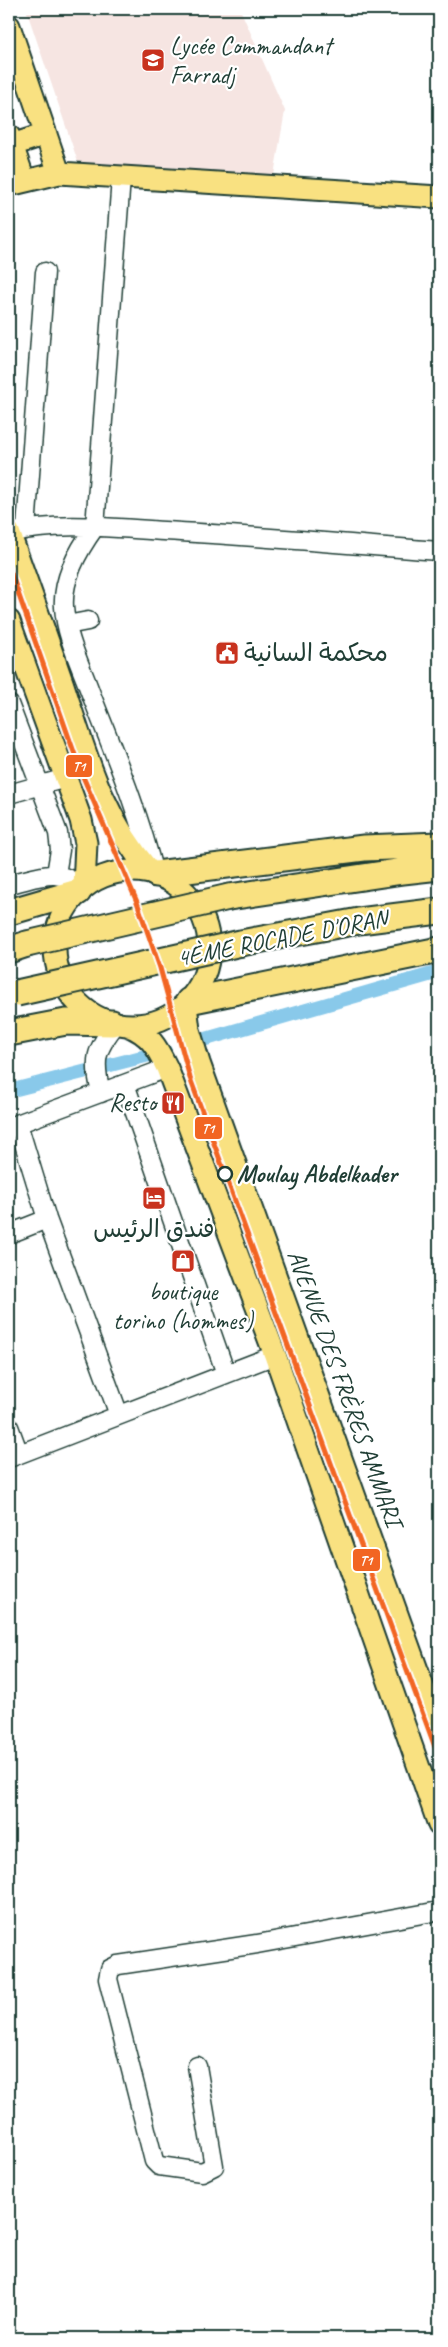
<svg xmlns="http://www.w3.org/2000/svg" width="448" height="2347" viewBox="0 0 448 2347" font-family="Caveat,'Playpen Sans Arabic',sans-serif">
  <style>
    .built { fill: #f6e5e2 }
    .lines { fill: none; stroke-linecap: round; stroke-linejoin: round }
    .canal { stroke: #89c9ea; stroke-width: 14 }
    .minor-casing { stroke: #1f3d34; stroke-width: 21 }
    .major-casing { stroke: #1f3d34; stroke-width: 25 }
    .highway-casing { stroke: #1f3d34; stroke-width: 29 }
    .minor { stroke: #fff; stroke-width: 18 }
    .major { stroke: #f9e181; stroke-width: 21 }
    .highway { stroke: #f9e181; stroke-width: 25 }
    .highway-bridge-casing { stroke: #1f3d34; stroke-width: 29; stroke-linecap: butt }
    .highway-bridge { stroke: #f9e181; stroke-width: 25 }
    .tram-1-casing { stroke: #fff; stroke-width: 9 }
    .tram-1 { stroke: #f26522; stroke-width: 5 }
    .stop-dot { fill: #fff; stroke: #1f3d34; stroke-width: 2.5 }
    .labels { text-anchor: middle; dominant-baseline: central; stroke-width: 4.5; stroke-linejoin: round; paint-order: stroke }
    .poi-label { font-size: 25px; fill: #1f3d34; stroke: #fff; text-anchor: start }
    .street-label { font-size: 25px; fill: #1f3d34; stroke: #fff }
    .stop-label { font-size: 25px; font-weight: bold; fill: #1f3d34; stroke: #fff; text-anchor: start }
    .line-badge { stroke: #fff; stroke-width: 2 }
    .badge-label { font-size: 14px; text-anchor: middle; font-weight: bold; fill: #fff }
  </style>
  <rect width="100%" height="100%" fill="#fff"/>
  <filter id="ink" filterUnits="userSpaceOnUse"><feTurbulence type="fractalNoise" baseFrequency=".02" numOctaves="2"/><feDisplacementMap in="SourceGraphic" scale="10" xChannelSelector="R" yChannelSelector="G"/><feConvolveMatrix kernelMatrix="1 2 1 2 8 2 1 2 1" color-interpolation-filters="sRGB"/></filter>
  <g filter="url(#ink)">
    <path class="built" d="M26,9h214l45,102 -11,64 -195,-10z"/>
    <g class="lines">
      <path class="canal" d="M185,1045l254,-73
        M9,1091l156,-40"/>
      <g class="minor-casing">
        <path id="minor" d="M121,178l-26,349c-16,22 -33,52 -31,80 2,30 17,59 27,87 23,59 48,118 63,180
          M26,529l19,-257
          M9,533c50,-12 104,-5 155,-2 92,5 183,13 275,20
          M67,625l21,-4
          M9,704l49,129 2,17 -4,24
          M9,794l57,-16
          M9,884c29,-6 50,-19 73,5
          M125,1084l101,290
          M101,1093c-8,-33 -6,-43 15,-69
          M18,1124l29,95 72,196
          M9,1127l158,-59
          M9,1234l38,-15
          M9,1427l10,27
          M9,1458l266,-103
          M197,2066l17,100 -12,6 -43,-6 -5,-5 -46,-182 2,-10 8,-4 139,-21 182,-33"/>
      </g>
      <g class="major-casing">
        <path id="major" d="M9,26l50,147
          M9,136l15,44
          M9,146l37,-12
          M9,185l50,-12 380,24
          M9,532c18,50 36,100 53,150 24,72 38,131 89,191
          M9,621l72,199 5,23 -2,44
          M55 948a77 77 0 1 1 154 0a77 77 0 1 1-154 0Z
          M186,1005l3,25 10,33 240,668
          M127,1025c23,9 30,22 40,43l108,287 164,470"/>
      </g>
      <g class="highway-casing">
        <path id="highway" d="M156,874l208,-26 75,-3
          M229,897l174,-26 36,-4
          M9,912l69,-20
          M241,943l118,-22 80,-10
          M9,950l18,-6
          M189,1001l250,-51
          M9,1033l57,-11 46,1"/>
      </g>
      <use href="#minor" class="minor"/>
      <use href="#major" class="major"/>
      <use href="#highway" class="highway"/>
      <g class="highway-bridge-casing">
        <path id="highway-bridge" d="M27,944l202,-47
          M17,993l224,-50"/>
      </g>
      <use href="#highway-bridge" class="highway-bridge"/>
      <g class="tram-1-casing">
        <path id="tram-1" d="M9,567l72,205 56,130 23,66 30,110 249,680"/>
      </g>
      <use href="#tram-1" class="tram-1"/>
    </g>
  </g>
  <defs>
    <g id="school-square" transform="scale(1.25)"><rect x="-9" y="-9" width="18" height="18" rx="4" fill="#c8321e" stroke="#fff"/><path d="M0-5L7-2L0 1L-7-2ZM-4 1L0 2.5L4 1V4Q0 6-4 4Z" fill="#fff"/></g>
    <g id="civic-square" transform="scale(1.25)"><rect x="-9" y="-9" width="18" height="18" rx="4" fill="#c8321e" stroke="#fff"/><path d="M-.6-6.5H3V-4.5H.6V-3L4-1V1h2V6H-6V1h2V-1L-.6-3ZM-1.2 2.5V6h2.4V2.5Z" fill="#fff"/></g>
    <g id="restaurant-square" transform="scale(1.25)"><rect x="-9" y="-9" width="18" height="18" rx="4" fill="#c8321e" stroke="#fff"/><path d="M-5-6h1v4h1v-4h1v4h1v-4h1v5L-1.5 .5V6h-2V.5L-5-1ZM5-6V6H3V1.5H1.5Q1.5-4 5-6Z" fill="#fff"/></g>
    <g id="hotel-square" transform="scale(1.25)"><rect x="-9" y="-9" width="18" height="18" rx="4" fill="#c8321e" stroke="#fff"/><path d="M-6-4.5h1.5V1H6V5H4.5V3h-9V5H-6ZM-4 0a1.8 1.8 0 1 1 3.6 0ZM.5 0V-2.5h3Q6-2.5 6 0Z" fill="#fff"/></g>
    <g id="shop-square" transform="scale(1.25)"><rect x="-9" y="-9" width="18" height="18" rx="4" fill="#c8321e" stroke="#fff"/><path d="M-5-2.5h2.3a2.7 3.5 0 0 1 5.4 0H5L5.5 6h-11ZM-1.5-2.5h3a1.5 2.3 0 0 0-3 0Z" fill="#fff"/></g>
  </defs>
  <g fill-rule="evenodd">
    <use href="#school-square" x="153" y="60"/>
    <use href="#civic-square" x="227" y="653"/>
    <use href="#restaurant-square" x="173" y="1103"/>
    <use href="#hotel-square" x="154" y="1198"/>
    <use href="#shop-square" x="183" y="1261"/>
  </g>
  <circle class="stop-dot" cx="225" cy="1174" r="7"/>
  <g class="labels">
    <g class="poi-label">
      <text x="170" y="46">Lycée Commandant<tspan x="170" dy="29">Farradj</tspan></text>
      <text x="244" y="653">محكمة السانية</text>
      <text x="156" y="1103" text-anchor="end">Resto</text>
      <text x="154" y="1229" text-anchor="middle">فندق الرئيس</text>
      <text x="183" y="1292" text-anchor="middle">boutique<tspan x="183" dy="29">torino (hommes)</tspan></text>
    </g>
    <g class="street-label">
      <text transform="translate(282 938) rotate(-11)">4ÈME ROCADE D'ORAN</text>
      <text transform="translate(345 1388) rotate(70)">AVENUE DES FRÈRES AMMARI</text>
    </g>
    <g class="stop-label">
      <text x="237" y="1174">Moulay Abdelkader</text>
    </g>
  </g>
  <g class="line-badge">
    <rect x="65" y="754" width="28" height="24" rx="5" fill="#f26522"/>
    <rect x="194" y="1116" width="29" height="24" rx="5" fill="#f26522"/>
    <rect x="352" y="1548" width="29" height="24" rx="5" fill="#f26522"/>
  </g>
  <g class="badge-label">
    <text x="79" y="771">T1</text>
    <text x="208" y="1133">T1</text>
    <text x="366" y="1565">T1</text>
  </g>
  <rect width="448" height="2347" fill="none" stroke="#fff" stroke-width="30"/>
  <rect x="15" y="15" width="418" height="2317" fill="none" stroke="#1f3d34" stroke-width="2" filter="url(#ink)"/>
</svg>
